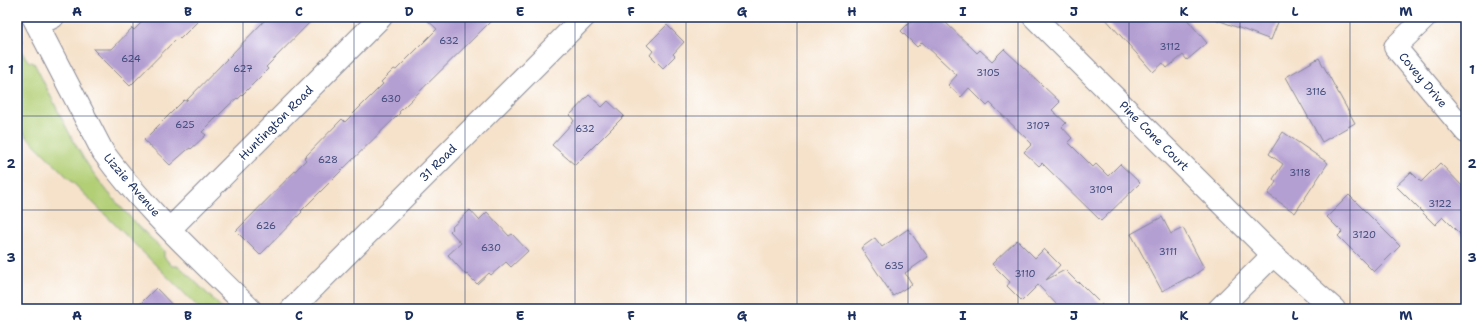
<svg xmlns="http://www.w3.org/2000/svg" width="1483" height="326" viewBox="0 0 1483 326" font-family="'Shantell Sans',sans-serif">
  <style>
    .green { fill: #b2cf76; stroke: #667f6a }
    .building { fill: #b49fd2 }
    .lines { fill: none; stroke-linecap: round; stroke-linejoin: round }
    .minor-casing { stroke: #888894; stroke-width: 24 }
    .tertiary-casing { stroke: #888894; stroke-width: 24 }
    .minor { stroke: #fff; stroke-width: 22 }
    .tertiary { stroke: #fff; stroke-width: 22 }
    .grid { fill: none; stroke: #1b2f5e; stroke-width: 1; stroke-opacity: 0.55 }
    .labels { text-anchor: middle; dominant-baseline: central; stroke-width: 3; stroke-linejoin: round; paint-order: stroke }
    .number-label { font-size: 10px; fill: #414b7b }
    .street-label { font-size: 12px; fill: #1b2f5e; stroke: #fff }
    .neatline { fill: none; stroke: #1b2f5e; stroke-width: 1.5 }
    .grid-label { font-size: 13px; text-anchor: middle; font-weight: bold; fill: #1b2f5e }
  </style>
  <rect width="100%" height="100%" fill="#fff"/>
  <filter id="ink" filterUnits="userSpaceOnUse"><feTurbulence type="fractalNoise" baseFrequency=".025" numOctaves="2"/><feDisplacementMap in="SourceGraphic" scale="8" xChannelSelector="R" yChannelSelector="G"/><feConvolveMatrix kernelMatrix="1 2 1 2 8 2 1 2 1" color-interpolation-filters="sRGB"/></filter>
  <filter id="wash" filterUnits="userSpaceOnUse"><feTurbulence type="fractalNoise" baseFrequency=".012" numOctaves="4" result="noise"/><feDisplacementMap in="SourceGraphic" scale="16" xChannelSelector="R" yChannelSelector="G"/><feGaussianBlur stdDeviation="0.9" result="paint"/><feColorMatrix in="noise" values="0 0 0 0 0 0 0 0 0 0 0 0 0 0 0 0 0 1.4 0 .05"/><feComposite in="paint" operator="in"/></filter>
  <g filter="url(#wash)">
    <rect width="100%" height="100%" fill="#f6e2cb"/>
    <path class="green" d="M17,30l5,10 -3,7 9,14 6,2c19,36 35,75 58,108 21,30 46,55 72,80v6l8,9h7l42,41v2h-21l-183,-182z"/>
    <g id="blocks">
      <path class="building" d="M147,17h55l-22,22 -2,-2 -48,49 -37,-37h19l20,-21 2,2z
        M268,17h47l-49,50 2,2 -30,30 -1,-1 -9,8 -26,26 4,3 -15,14 -1,-1 -3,2 -17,15 -26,-25 40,-40 2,1z
        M424,17h71l-96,95 1,1 -61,60 -38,38 1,1 -42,43 -24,-24 70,-71 -2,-2 38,-39 3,3 38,-38 -2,-2 13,-13 2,1 41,-41z
        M915,17h25l37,36 3,-3 12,11 12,-12 56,53 -8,8 14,13 -4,4 10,11 -4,4 25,25 3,-3 12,12 12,-12 20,19 -39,38 -59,-58 -3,3 -15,-14 8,-8 -42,-41 -3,3 -18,-18 -8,9 -13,-12 9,-10 -35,-33 -5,5 -16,-16z
        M1104,17h81l22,26 -20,17 -4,-5 -16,13 -4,-5 -10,9z
        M1216,17h64l-9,23 -56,-21z
        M667,25l17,17 -11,12 2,2 -12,12 -13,-13 3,-4 -6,-6z
        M1319,58l36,65 -33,19 -36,-65z
        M589,95l13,12 6,-6 16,15 -49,49 -23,-20 22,-24 -4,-6z
        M1283,132l45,31 -33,50 -27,-19 8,-12 -3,-3 10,-15 -14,-10z
        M1440,163l26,27v50l-23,-23 -8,8 -39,-39 15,-14 10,10z
        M1349,195l51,51 -26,26 -36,-36 4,-4 -15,-15z
        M470,210l9,10 8,-8 22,24 3,-2 16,17 -17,16 -5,-5 -15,13 -2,-2 -12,11 -10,-10 -1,1 -18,-20 13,-12 -11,-12 2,-2 -1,-1z
        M1162,217l9,17 12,-6 21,40 -14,10 -1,-1 -27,14 -31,-57z
        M908,229l20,28 -23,16 7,11 -19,12 -32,-48 14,-10 7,9z
        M1017,240l18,18 9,-9 16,16 -14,15 19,-10 13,13 1,-1 27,27h-45l-23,-24 -16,16 -15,-15 3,-4 -18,-18z
        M156,288l20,21h-41z"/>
    </g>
  </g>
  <g filter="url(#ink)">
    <use href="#blocks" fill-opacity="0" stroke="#888894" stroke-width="1"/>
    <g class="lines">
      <g class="minor-casing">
        <path id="minor" d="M33,17l70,135c41,57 97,107 147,157
          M1034,17l239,238 -54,54
          M1426,17l-31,30 71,85
          M37,25l16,-8
          M170,229l211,-212
          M1273,255l61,54"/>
      </g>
      <g class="tertiary-casing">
        <path id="tertiary" d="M292,309l292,-292"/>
      </g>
      <use href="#minor" class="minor"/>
      <use href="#tertiary" class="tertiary"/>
    </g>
  </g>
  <path class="grid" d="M133,17v292M243,17v292M354,17v292M465,17v292M575,17v292M686,17v292M797,17v292M908,17v292M1018,17v292M1129,17v292M1240,17v292M1350,17v292M17,116h1449M17,210h1449"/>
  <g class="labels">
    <g class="number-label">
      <text x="449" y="40">632</text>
      <text x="1170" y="46">3112</text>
      <text x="131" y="58">624</text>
      <text x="243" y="68">627</text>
      <text x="988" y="72">3105</text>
      <text x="1316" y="91">3116</text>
      <text x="391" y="98">630</text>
      <text x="185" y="124">625</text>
      <text x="1038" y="125">3107</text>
      <text x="585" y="128">632</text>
      <text x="328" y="159">628</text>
      <text x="1300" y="172">3118</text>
      <text x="1101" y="189">3109</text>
      <text x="1440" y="203">3122</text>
      <text x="266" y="225">626</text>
      <text x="1364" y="234">3120</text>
      <text x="491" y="247">630</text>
      <text x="1168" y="251">3111</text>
      <text x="894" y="265">635</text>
      <text x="1025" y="273">3110</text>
    </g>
    <g class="street-label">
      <text transform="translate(1423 80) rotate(50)">Covey Drive</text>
      <text transform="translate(276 123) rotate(-45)">Huntington Road</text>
      <text transform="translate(1154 136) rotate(45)">Pine Cone Court</text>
      <text transform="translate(438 163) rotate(-45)">31 Road</text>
      <text transform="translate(132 185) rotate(49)">Lizzie Avenue</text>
    </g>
  </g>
  <rect width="1483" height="326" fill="none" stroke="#fff" stroke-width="44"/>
  <rect x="22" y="22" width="1439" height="282" class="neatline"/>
  <g class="grid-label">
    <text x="77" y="16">A</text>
    <text x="188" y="16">B</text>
    <text x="299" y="16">C</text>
    <text x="409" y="16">D</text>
    <text x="520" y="16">E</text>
    <text x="631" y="16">F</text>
    <text x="742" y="16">G</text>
    <text x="852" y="16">H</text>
    <text x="963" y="16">I</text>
    <text x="1074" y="16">J</text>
    <text x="1184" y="16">K</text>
    <text x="1295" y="16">L</text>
    <text x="1406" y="16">M</text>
    <text x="11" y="74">1</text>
    <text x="1472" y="74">1</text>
    <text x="11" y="168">2</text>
    <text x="1472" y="168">2</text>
    <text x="11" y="262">3</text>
    <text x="1472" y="262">3</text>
    <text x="77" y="320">A</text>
    <text x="188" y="320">B</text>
    <text x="299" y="320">C</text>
    <text x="409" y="320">D</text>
    <text x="520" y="320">E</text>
    <text x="631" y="320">F</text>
    <text x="742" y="320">G</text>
    <text x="852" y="320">H</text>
    <text x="963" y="320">I</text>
    <text x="1074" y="320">J</text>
    <text x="1184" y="320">K</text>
    <text x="1295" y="320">L</text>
    <text x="1406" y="320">M</text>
  </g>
</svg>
